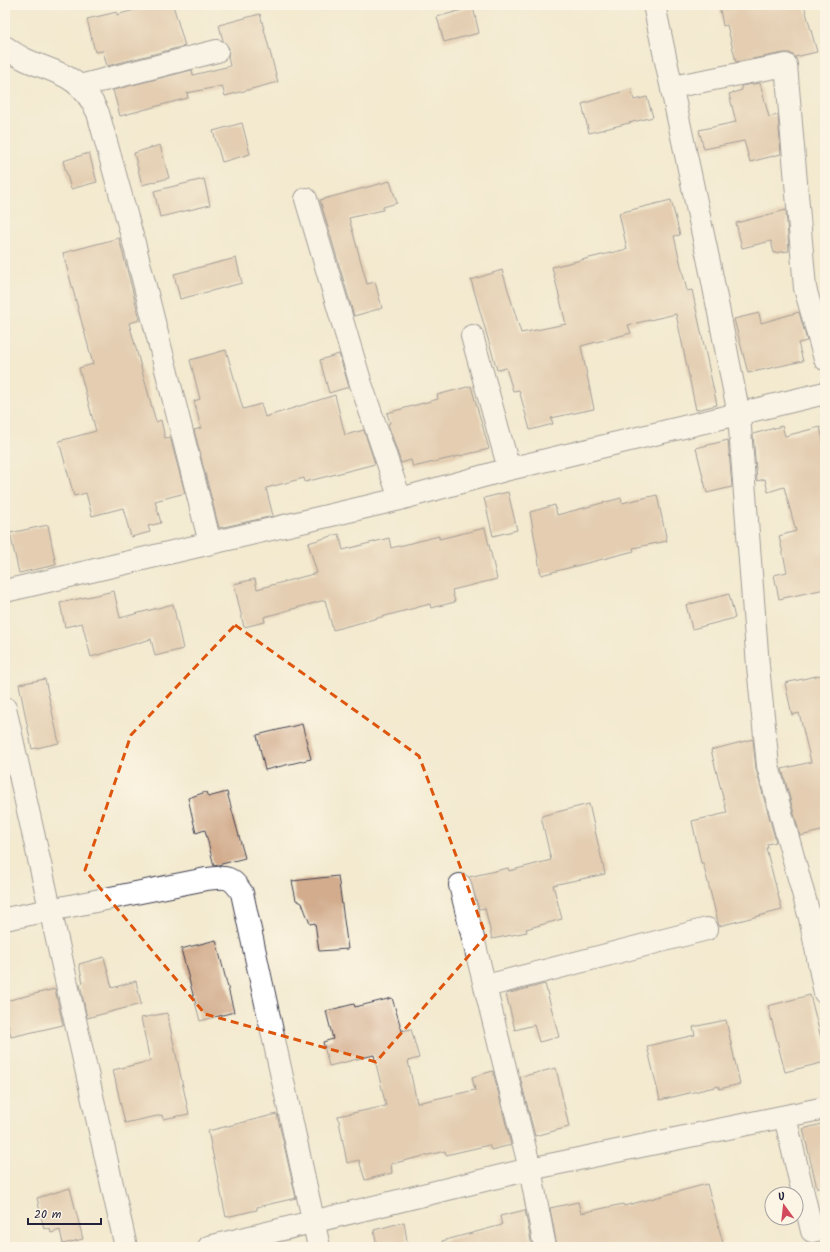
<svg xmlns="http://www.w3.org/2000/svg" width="830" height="1252" viewBox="0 0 830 1252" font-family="Kalam,sans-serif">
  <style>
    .building { fill: #d2ac8d }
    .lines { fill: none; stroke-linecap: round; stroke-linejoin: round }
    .minor-casing { stroke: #414051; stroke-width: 24 }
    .minor { stroke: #fff; stroke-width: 22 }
    .marked { fill: none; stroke: #de560e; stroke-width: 3; stroke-dasharray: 8 5; stroke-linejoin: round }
  </style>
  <rect width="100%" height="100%" fill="#fcf5e5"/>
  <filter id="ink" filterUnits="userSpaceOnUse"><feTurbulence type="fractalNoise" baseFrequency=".025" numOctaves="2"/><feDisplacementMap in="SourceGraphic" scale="8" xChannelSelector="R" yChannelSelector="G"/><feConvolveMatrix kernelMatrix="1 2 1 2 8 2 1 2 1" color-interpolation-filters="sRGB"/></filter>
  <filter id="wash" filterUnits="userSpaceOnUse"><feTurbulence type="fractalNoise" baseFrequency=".012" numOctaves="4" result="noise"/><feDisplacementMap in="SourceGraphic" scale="16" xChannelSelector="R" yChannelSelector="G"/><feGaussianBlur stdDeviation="0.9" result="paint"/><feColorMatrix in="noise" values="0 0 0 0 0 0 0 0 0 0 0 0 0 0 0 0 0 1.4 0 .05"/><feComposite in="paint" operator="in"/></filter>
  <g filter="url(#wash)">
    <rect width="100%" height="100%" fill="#f3ead0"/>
    <g id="blocks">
      <path class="building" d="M151,5h22l12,41 -78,20 -4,-15 -8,1 -8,-33 30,-7v3z
        M719,5h85l13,47 -22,5 -5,-4h-6l-48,9 -9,-37 -4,1z
        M473,7l6,26 -35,9 -7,-25z
        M260,14l18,68 -53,14 -3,-10 -35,7 1,5 -68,18 -7,-26 79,-20 1,5 37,-9 -2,-9 1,-9 -6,-7 -4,-16z
        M760,83l9,34 9,-2 3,39 -31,8 -6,-21 -40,8 -5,-19 37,-8 -7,-28 13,-4 -1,-4z
        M631,89l3,11 13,-3 6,20 -64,16 -7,-29z
        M242,123l8,31 -28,8 -9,-31z
        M160,145l9,33 -27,7 -8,-32z
        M89,153l8,29 -26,7 -8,-28z
        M204,179l6,26 -50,12 -6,-26z
        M390,181l7,22 -14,4v3l-34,8 18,66 8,-2 7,26 -28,8 -34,-116z
        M671,200l9,35 -6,1 13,55 5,-1 25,115 -21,5 -20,-96 -48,11 3,8 -50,13 13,63 -43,9 2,6 -23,6 -11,-40 -6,1 -7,-23 -9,2 -26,-90 31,-10 19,63 45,-9 -14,-57 75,-18 -8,-36z
        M786,210l3,41 -15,2 -3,-12 -29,7 -6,-25z
        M119,238l21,82 -11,3 27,99 5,-2 4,18 5,-1 15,56 -30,8 6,22 -13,3 2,6 -19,5 -8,-29 -31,8 -6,-23 -12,3 -15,-55 37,-10 -17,-63 14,-4 -30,-111z
        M236,258l6,25 -62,16 -6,-25z
        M799,312l8,29 -9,2 5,18 -55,12 -14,-54 25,-6 2,10z
        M226,350l17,59 18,-5 4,13 70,-22 10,40 19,-5 11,34 -70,18 -1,-4 -38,10 7,28 -54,12 -25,-98 7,-2 -7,-27 6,-2 -10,-39z
        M339,354l10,33 -20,6 -9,-33z
        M471,386l18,63 -76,18 -2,-7 -10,3 -13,-39 2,-1 -3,-10 51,-14 -1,-4z
        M782,426l3,10 35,-9 5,22v140l-46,10 -5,-24 13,-3 -8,-36 17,-5 -12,-44 -16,5 -3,-13 -8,2 -4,-47z
        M728,440l4,47 -25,6 -11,-45z
        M508,492l9,38 -24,6 -9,-38z
        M657,495l10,46 -34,7 1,3 -93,24 -11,-63 25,-7 2,10 64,-17 1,5z
        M48,525l8,40 -37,8 -9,-40z
        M485,528l12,51 -45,11 3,12 -24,6 -1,-4 -97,26 -8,-30 -61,17 1,5 -21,5 -10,-43 21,-5 2,10 60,-16 -9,-30 31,-9 4,16 46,-12 2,10 48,-12v3z
        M114,591l6,27 53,-14 10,45 -28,7 -4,-17 -60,18 -9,-34 -17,4 -5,-24z
        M729,594l6,24 -43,11 -6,-24z
        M825,674v156l-25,6 -18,-67 29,-7 -12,-49 -7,2 -7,-32z
        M45,679l14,64 -27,6 -13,-65z
        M302,724l9,35 -46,11 -8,-35z
        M753,739l3,30 20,73 -9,2 1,4h-2l16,62 -63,16 -16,-63h-2l-9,-42 35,-8 -16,-63z
        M206,792l2,5 19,-5 18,66 -31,8 -9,-36 -9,3 -8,-35z
        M589,804l16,70 -52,11 9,34 -36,10 1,3 -35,7 -7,-31 -6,1 -10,-32 39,-9 1,3 42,-11 -10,-44z
        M338,876l10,73 -29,2 -4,-28 -5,1 -8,-21 -6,-3 -4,-19z
        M216,940l18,72 -34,9 -19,-72z
        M104,957l8,31 24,-7 5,23 -54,14 -7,-34 3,-1 -4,-19z
        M545,984l14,53 -20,5 -5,-17 -19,5 -9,-36z
        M55,989l8,36 -52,12 -6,-26v-10z
        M810,995l15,58v9l-40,10 -17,-66z
        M392,998l10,33 9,-2 8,29 -11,3 9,42 58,-13 -3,-13 21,-6 18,74 -20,5 -2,-5 -43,10 -1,-4 -54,13 1,9 -27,7 -6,-20 -12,3 -9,-47 48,-10 -12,-51 -45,11 -6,-24 10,-3 -7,-28 28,-7 1,3z
        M167,1013l22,101 -26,5 -1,-4 -37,8 -12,-53 37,-9 -9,-43z
        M726,1020l14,64 -21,5v-3l-59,14 -13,-54 48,-11 -2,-8z
        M556,1068l13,59 -34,9 -15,-59z
        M277,1114l19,84 -39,9v3l-31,7 -18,-86z
        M825,1123v64l-8,1 -14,-59z
        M707,1184l16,59 -15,4h-151l-7,-39 28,-6 3,11 42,-9 1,2z
        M70,1188l13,51 -20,5 -3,-14 -9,3 -1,-5 -6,1 -7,-31z
        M525,1210l7,37h-89l-1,-6 60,-16 -2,-9z
        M404,1222l4,25h-31l-3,-17z"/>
    </g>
  </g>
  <g filter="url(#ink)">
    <use href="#blocks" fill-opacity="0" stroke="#414051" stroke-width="1"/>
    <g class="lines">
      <g class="minor-casing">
        <path id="minor" d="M654,5l57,267 28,143 19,251 10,100 42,152 15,75
          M5,47c37,29 70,16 93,66l36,130 76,300
          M80,86l137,-35
          M672,87l114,-22 19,223 20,71
          M306,199l55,185 39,115
          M472,336l37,133
          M5,591l395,-92 109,-30 316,-76
          M5,708l121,539
          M460,885l70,284 15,78
          M5,919l201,-40c20,-2 25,-4 36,14l77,354
          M486,986l221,-57
          M785,1117l27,114 13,-3
          M209,1247l321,-78 295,-61"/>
      </g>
      <use href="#minor" class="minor"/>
    </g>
  </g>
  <path d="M0 0H830V1252H0ZM235,625l184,131 67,180 -110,126 -171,-48 -120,-144 46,-135z" fill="#f3ead0" fill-opacity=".55" fill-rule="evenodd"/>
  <path class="marked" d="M235,625l184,131 67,180 -110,126 -171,-48 -120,-144 46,-135z"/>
  <rect width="830" height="1252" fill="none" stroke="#fcf5e5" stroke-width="20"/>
  <g transform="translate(784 1206) rotate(345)"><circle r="19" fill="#fcf5e5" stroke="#a5a1a1"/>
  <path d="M0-3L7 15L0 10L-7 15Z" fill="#d1495b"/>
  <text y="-6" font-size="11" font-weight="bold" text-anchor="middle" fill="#22223b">U</text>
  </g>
  <path d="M28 1218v6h73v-6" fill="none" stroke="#22223b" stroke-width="2"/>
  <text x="34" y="1218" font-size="12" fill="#22223b" stroke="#fcf5e5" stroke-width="3" paint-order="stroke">20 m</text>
</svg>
